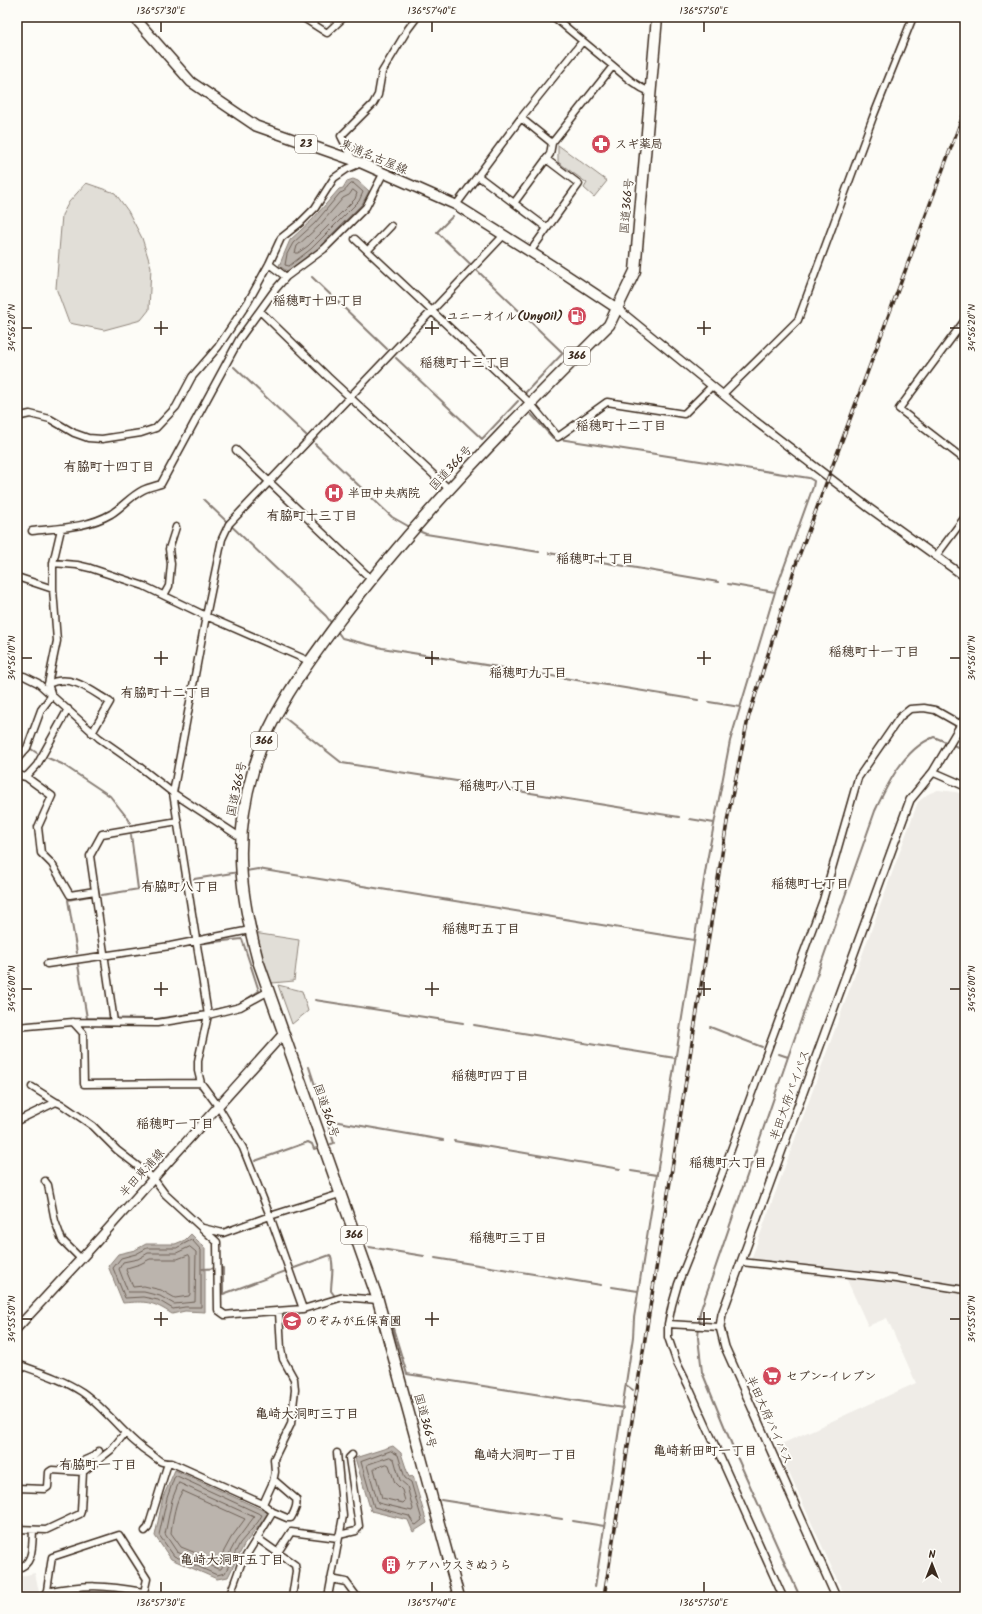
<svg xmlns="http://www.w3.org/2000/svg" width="982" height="1614" viewBox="0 0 982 1614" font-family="Kalam,'Klee One',sans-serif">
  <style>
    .built { fill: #efece7 }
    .green { fill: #e1ded7; stroke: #8e847a }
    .water { fill: #bbb4ad; stroke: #887d74 }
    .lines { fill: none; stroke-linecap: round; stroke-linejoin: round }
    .shore { stroke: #6e6157; stroke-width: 1 }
    .stream { stroke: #887d74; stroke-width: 2 }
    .minor-casing { stroke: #3b2a1e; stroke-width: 9 }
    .tertiary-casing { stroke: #3b2a1e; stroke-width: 10 }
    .secondary-casing { stroke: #3b2a1e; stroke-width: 11 }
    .primary-casing { stroke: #3b2a1e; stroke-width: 12 }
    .trunk-casing { stroke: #3b2a1e; stroke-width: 13 }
    .minor { stroke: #fdfcf7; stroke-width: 6 }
    .tertiary { stroke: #fdfcf7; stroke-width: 7 }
    .secondary { stroke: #fdfcf7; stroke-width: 8 }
    .primary { stroke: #fdfcf7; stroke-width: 9 }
    .trunk { stroke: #fdfcf7; stroke-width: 10 }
    .rail-casing { stroke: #3b2a1e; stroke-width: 3.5 }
    .rail { stroke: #fdfcf7; stroke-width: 2; stroke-dasharray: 6; stroke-linecap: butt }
    .ticks { fill: none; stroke: #3b2a1e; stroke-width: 1.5 }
    .labels { text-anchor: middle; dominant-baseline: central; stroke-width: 4; stroke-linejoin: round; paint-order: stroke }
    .shield { fill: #fdfcf7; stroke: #75695f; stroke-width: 1 }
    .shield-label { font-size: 11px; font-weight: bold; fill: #3b2a1e }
    .poi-label { font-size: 12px; font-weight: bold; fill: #3b2a1e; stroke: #fdfcf7; text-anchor: start }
    .street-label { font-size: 12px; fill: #3b2a1e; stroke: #fdfcf7 }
    .neighbourhood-label { font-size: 13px; font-weight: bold; fill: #3b2a1e; stroke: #fdfcf7 }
    .neatline { fill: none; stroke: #3b2a1e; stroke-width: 1.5 }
    .ticks-label { font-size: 10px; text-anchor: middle; fill: #3b2a1e }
  </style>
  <rect width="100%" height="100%" fill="#fdfcf7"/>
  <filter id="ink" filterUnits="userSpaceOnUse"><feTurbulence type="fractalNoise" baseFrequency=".025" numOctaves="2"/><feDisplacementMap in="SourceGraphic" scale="8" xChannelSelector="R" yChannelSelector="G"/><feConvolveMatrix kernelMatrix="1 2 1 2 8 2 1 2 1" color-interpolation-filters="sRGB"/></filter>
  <g filter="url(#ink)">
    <path class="built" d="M938,790l18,2 9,3v802h-120l-68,-151 139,-63 -29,-65 -19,8 -21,-46 -99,-12 170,-466 10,-8z
      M35,1573l5,24h-23v-20z"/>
    <path class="green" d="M558,145l49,36 -13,16 -10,-9 3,-5 -29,-21z
      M86,183l29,10 13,18 14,27 9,29 -2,43 -8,10 -37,10 -35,-7 -13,-35 6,-73 7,-13z
      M254,933l45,7 -5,41 -22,2 -5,-10z
      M278,985l24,6 6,20 -16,13z"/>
    <path class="water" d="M353,179l5,2 11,10 -7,13 -48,48 -25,20 -10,-6 11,-26 22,-20 27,-31 4,-1 4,-7z
      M191,1234l14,14v64l-20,-1 -13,3c-20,-13 -26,-13 -49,-11l-15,-37 10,-12 17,-4 11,-6h29l10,-4z
      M393,1446l8,7 8,24 4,-1 14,47 -14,9 -5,-12 -37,-9 -16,-53z
      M175,1470l94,43 -25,32 -16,32 -11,2 -46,-20 -16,-23 8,-39z"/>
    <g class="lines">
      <path class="shore" d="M353,183l10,9 -4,9 -48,48 -22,17 -4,-1 2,-11 6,-11 22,-20 25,-30c8,-2 7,-8 13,-10z
        M353,190l4,3 -2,6 -47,47 -10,7h-3l2,-7 22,-20 24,-28 6,-3z
        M192,1240l9,10v57h-16l-12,2 -15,-9 -15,-3 -18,1 -12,-30 8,-10 15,-4 11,-6h29z
        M190,1247l6,5 -1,50 -21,2 -14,-8 -16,-4h-16l-9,-23 4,-7 15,-3 10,-6h28z
        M189,1255l1,2v37l-1,2 -14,2 -14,-8 -17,-4 -11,1 -7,-17 1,-2 13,-4 10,-5h27z
        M391,1451l7,4 7,23 6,4 11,38 -6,5 -2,-1 -5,-8 -35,-9 -13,-45z
        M390,1457l4,2 6,21 7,6 6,23 -1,2 -34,-8 -11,-38z
        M387,1464l2,1 6,18 7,7 3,11 -2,2 -21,-5 -8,-29z
        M177,1476l85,39 -4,7 -18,21 -15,30 -8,2 -43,-19 -15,-21 8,-37 7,-20z
        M179,1483l75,34 -18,24 -15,28h-3l-41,-17 -12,-18 7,-34z
        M183,1491l62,28 -14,19 -13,24 -37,-15 -10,-14c1,-10 5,-36 12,-42z"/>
      <path class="stream" d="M453,216l-16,16 126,121 -37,39
        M312,277l75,72
        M396,358l86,81 36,-38
        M234,367l72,68
        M531,414l22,24 256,40 5,3 -1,6 -38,105 -45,149 -23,120 -73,457 -1,19 -38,250
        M315,444l77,73 16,9
        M204,500l122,116 6,8
        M421,532l5,2 113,18
        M549,553l169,29
        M728,584l47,8
        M337,631l5,7 40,10 316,52
        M709,702l31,5
        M285,718l57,45 159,25
        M31,749l6,4
        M48,758l14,6 48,32 19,24 1,3
        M512,790l167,27
        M690,819l24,4
        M131,835l7,54
        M246,871l12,-2 436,71
        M194,879l45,-7
        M102,895l80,-13
        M77,953l-9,-53 22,-4
        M78,965l9,53 69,1 48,-7 35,-8 20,-13 -17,-52 -38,4
        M315,1000l148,23
        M474,1025l201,33
        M710,1027l52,20
        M779,1054l9,3
        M309,1067l25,76 -3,1
        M327,1120l116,20
        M454,1141l166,28
        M255,1161l53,-19 4,2 2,5 3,-1
        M631,1171l26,4
        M369,1247l55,9
        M435,1258l166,27
        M202,1269l21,-1v26l107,-39c5,10 1,25 1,36l3,4
        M612,1287l26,4
        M389,1315l18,59 216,34
        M626,1385l7,5
        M441,1500l121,19
        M573,1521l31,5
        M800,1597l-66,-147 -32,-78 -4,-34 2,-26 88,-255 87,-246c13,-28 29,-62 59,-74l31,13"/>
      <g class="minor-casing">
        <path id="minor" d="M302,17l25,16 17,-16
          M554,17c19,16 38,32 58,48 12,10 23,21 38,27
          M521,118l31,25
          M353,160l-12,-24 32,-32 5,-9 4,-23 26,-43 9,-12
          M478,176l69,52
          M514,203l36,-49 2,-11 61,-77
          M456,205l65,-87 61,-76
          M355,239l175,164 28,34 49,-35 77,12 28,-28
          M368,250l23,-24
          M530,252l49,-68 -33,-25
          M269,264l17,13
          M260,311l68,66 121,112
          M965,320l-66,89 66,51
          M723,394l75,-74 75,-203 40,-100
          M17,414l4,2 9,-2 20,5 24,14 14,5 14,1 39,-6 15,-5 20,-21 16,-30 26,-30 30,-45 21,-38 12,-26 19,-15 15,-15 19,-30 13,-9 14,-6
          M236,450l135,129
          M32,531c26,-3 55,-3 79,-17 11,-7 20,-18 32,-24 6,-3 12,-4 18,-6l79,-146 34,-47 12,-14 38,-28 42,-42 17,-33
          M936,556l29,-39
          M53,563l24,2 13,3 54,18 62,30 103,45
          M17,577l36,12
          M164,595l5,-9 2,-22 -2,-15 7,-22
          M17,676h7l14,7 61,55 37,26 37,29 67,44
          M48,684c23,-11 42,6 62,18l-18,31
          M51,693l-3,-9 9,-43 -4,-52v-26l8,-34
          M17,759l10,-11 14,-38 11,-15
          M17,775l9,2 26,19 -14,31 3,26 11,11 18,31 25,-4
          M26,777l11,-12 31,-56
          M47,964l123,-18 80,-16
          M73,1022l10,11 1,51 117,-1
          M114,1022l-24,-166 12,-22 76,-13
          M17,1027l56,-5 84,1 51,-8 32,-8 29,-16
          M32,1087l24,15
          M17,1121l39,-19 5,2 32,22 24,24 36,28 12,16 52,48 1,68 7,5 9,-1 69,-5 40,-12 35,3
          M45,1181l3,4 7,36 7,19 19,19
          M203,1228l20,5 47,-17 70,-22
          M741,1262l155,17 69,11
          M303,1309l-33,-93 -27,-68 -25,-42 -17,-23 -3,-12v-10l10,-46 -35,-222 33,-177 16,-77 7,-15 275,-289
          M668,1324l52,3
          M17,1364c22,8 45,15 65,28 26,18 43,46 70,63 3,2 7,6 10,7 3,1 7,1 10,1l91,41 10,8 -32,52 -10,28
          M76,1471v-7l18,-8 5,-5
          M83,1472l28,-22 14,-17
          M17,1488l28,1 3,-2 1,-15 3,-2 31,2 -2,39 -1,3 -34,16 -29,-1
          M263,1504l10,-22 2,-10 -1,-13 17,-35 4,-34 -1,-11 -11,-20 -2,-10 -2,-37
          M273,1512l14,6h4c3,-6 7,-12 5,-19l-22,-19
          M145,1531l3,-3 20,-65
          M339,1535l17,-4 3,-5 -10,-68 3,-3
          M257,1538l38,27 1,6 -4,26
          M278,1552l13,-20 47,6
          M17,1568c17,-2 15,-24 16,-37
          M331,1579l15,3 11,15
          M46,1592c38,-8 60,-7 97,0
          M46,1597l6,-40 67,-22 28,44 -4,18
          M328,1597l15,-81 -6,-63
          M783,1597l-95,-212 -11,-22 -9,-26v-13l4,-19 6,-21 44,-110 101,-274 35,-122 42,-61 10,-8 14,-1 11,2 30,17"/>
      </g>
      <g class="tertiary-casing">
        <path id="tertiary" d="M618,309l137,112 114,87 96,69
          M933,772l32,14
          M836,1597l-111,-250 -5,-20 2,-13 188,-514 23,-28 32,-54"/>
      </g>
      <g class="secondary-casing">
        <path id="secondary" d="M17,1328l64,-69 203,-226"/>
      </g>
      <g class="primary-casing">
        <path id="primary" d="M134,17l57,65 65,44 105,37 95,42 100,63 62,41"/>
      </g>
      <g class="trunk-casing">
        <path id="trunk" d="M459,1597l-81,-297 -120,-339c-18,-67 -25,-123 -5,-190 16,-56 52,-104 86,-150 81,-107 175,-202 270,-296l26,-54 22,-254"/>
      </g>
      <use href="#minor" class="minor"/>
      <use href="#tertiary" class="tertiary"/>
      <use href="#secondary" class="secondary"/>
      <use href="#primary" class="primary"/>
      <use href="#trunk" class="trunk"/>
      <g class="rail-casing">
        <path id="rail" d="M604,1597l124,-781 20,-97 48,-155 169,-454"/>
      </g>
      <use href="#rail" class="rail"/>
    </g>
  </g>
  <path class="ticks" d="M161,22v10M432,22v10M704,22v10M161,321v14M432,321v14M704,321v14M22,328h10M154,328h14M425,328h14M697,328h14M950,328h10M161,651v14M432,651v14M704,651v14M22,658h10M154,658h14M425,658h14M697,658h14M950,658h10M161,982v14M432,982v14M704,982v14M22,989h10M154,989h14M425,989h14M697,989h14M950,989h10M161,1312v14M432,1312v14M704,1312v14M22,1319h10M154,1319h14M425,1319h14M697,1319h14M950,1319h10M161,1582v10M432,1582v10M704,1582v10"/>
  <defs>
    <g id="pharmacy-disc" transform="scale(1)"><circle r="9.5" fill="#d1495b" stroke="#fdfcf7"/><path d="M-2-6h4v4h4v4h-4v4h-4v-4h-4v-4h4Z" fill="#fff"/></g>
    <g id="fuel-disc" transform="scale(1)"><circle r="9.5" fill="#d1495b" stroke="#fdfcf7"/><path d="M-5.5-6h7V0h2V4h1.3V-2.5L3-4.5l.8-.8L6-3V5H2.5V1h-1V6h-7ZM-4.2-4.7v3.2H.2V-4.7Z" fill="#fff"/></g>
    <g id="hospital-disc" transform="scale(1)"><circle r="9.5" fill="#d1495b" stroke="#fdfcf7"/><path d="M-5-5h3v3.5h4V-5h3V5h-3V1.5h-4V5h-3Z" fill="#fff"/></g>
    <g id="school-disc" transform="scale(1)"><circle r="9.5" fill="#d1495b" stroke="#fdfcf7"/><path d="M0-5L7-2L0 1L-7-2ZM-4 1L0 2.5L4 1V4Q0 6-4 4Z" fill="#fff"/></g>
    <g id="supermarket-disc" transform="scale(1)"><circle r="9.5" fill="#d1495b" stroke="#fdfcf7"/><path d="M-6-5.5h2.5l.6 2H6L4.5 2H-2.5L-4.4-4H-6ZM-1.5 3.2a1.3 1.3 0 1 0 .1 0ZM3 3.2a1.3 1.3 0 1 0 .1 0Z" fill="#fff"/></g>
    <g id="building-disc" transform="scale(1)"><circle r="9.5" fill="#d1495b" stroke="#fdfcf7"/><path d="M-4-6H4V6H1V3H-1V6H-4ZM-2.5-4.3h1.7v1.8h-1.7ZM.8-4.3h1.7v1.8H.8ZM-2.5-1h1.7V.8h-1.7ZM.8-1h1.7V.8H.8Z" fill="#fff"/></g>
  </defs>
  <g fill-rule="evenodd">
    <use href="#pharmacy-disc" x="601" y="144"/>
    <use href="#fuel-disc" x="577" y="316"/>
    <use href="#hospital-disc" x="334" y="493"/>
    <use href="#school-disc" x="292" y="1321"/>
    <use href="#supermarket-disc" x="772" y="1376"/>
    <use href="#building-disc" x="391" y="1565"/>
  </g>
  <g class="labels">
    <g class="shield">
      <rect x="295" y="135" width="22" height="18" rx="3"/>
      <rect x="564" y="347" width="26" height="18" rx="3"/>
      <rect x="251" y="732" width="26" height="18" rx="3"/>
      <rect x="341" y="1226" width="26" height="18" rx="3"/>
    </g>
    <g class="shield-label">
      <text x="306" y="144">23</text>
      <text x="577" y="356">366</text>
      <text x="264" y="741">366</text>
      <text x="354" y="1235">366</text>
    </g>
    <g class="poi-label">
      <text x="615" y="144">スギ薬局</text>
      <text x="563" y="316" text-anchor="end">ユニーオイル(UnyOil)</text>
      <text x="348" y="493">半田中央病院</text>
      <text x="306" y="1321">のぞみが丘保育園</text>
      <text x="786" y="1376">セブン-イレブン</text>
      <text x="405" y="1565">ケアハウスきぬうら</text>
    </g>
    <g class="street-label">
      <text transform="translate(374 157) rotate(23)">東浦名古屋線</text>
      <text transform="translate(627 206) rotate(-85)">国道366号</text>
      <text transform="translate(451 468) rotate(-47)">国道366号</text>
      <text transform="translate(237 789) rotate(-78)">国道366号</text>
      <text transform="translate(790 1095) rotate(-70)">半田大府パイパス</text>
      <text transform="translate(326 1111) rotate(71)">国道366号</text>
      <text transform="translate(142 1173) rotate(-48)">半田東浦線</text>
      <text transform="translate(769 1420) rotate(66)">半田大府パイパス</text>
      <text transform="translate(425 1421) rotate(75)">国道366号</text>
    </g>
    <g class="neighbourhood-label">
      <text x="318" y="301">稲穂町十四丁目</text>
      <text x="465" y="363">稲穂町十三丁目</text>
      <text x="621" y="426">稲穂町十二丁目</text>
      <text x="109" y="467">有脇町十四丁目</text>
      <text x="312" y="516">有脇町十三丁目</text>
      <text x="595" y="559">稲穂町十丁目</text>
      <text x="874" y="652">稲穂町十一丁目</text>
      <text x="528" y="673">稲穂町九丁目</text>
      <text x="166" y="693">有脇町十二丁目</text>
      <text x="498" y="786">稲穂町八丁目</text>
      <text x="810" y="884">稲穂町七丁目</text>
      <text x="180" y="887">有脇町八丁目</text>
      <text x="481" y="929">稲穂町五丁目</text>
      <text x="490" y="1076">稲穂町四丁目</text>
      <text x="175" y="1124">稲穂町一丁目</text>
      <text x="728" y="1163">稲穂町六丁目</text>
      <text x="508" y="1238">稲穂町三丁目</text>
      <text x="307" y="1414">亀崎大洞町三丁目</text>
      <text x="705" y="1451">亀崎新田町一丁目</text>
      <text x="525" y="1455">亀崎大洞町一丁目</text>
      <text x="98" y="1465">有脇町一丁目</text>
      <text x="232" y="1560">亀崎大洞町五丁目</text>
    </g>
  </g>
  <rect width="982" height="1614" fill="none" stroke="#fdfcf7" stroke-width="44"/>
  <g transform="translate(932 1564)" stroke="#fdfcf7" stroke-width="3" paint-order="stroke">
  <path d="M0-3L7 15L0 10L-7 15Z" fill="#3b2a1e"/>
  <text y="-6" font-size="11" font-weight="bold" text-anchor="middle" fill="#3b2a1e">N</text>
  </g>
  <rect x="22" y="22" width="938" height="1570" class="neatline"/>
  <g class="ticks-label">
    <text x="161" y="14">136°57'30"E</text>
    <text x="432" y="14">136°57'40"E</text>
    <text x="704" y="14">136°57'50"E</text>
    <text transform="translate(11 328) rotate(-90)" y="4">34°56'20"N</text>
    <text transform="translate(971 328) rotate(-90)" y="4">34°56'20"N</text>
    <text transform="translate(11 658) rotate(-90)" y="4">34°56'10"N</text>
    <text transform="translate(971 658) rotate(-90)" y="4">34°56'10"N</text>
    <text transform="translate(11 989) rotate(-90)" y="4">34°56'00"N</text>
    <text transform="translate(971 989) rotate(-90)" y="4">34°56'00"N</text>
    <text transform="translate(11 1319) rotate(-90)" y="4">34°55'50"N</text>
    <text transform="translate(971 1319) rotate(-90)" y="4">34°55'50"N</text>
    <text x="161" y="1606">136°57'30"E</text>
    <text x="432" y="1606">136°57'40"E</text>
    <text x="704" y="1606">136°57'50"E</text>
  </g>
</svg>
